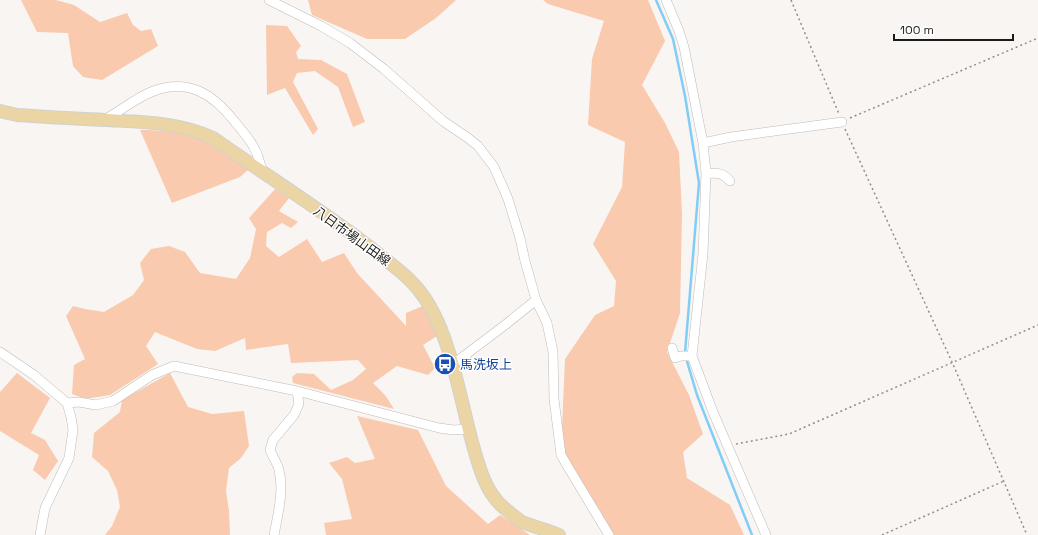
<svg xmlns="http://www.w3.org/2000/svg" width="1038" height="535" viewBox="0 0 1038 535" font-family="'Space Grotesk','Noto Sans JP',sans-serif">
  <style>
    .green { fill: #f9caae }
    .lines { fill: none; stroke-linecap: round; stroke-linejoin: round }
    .stream { stroke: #82cdf5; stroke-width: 2.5 }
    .minor-casing { stroke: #bebbb9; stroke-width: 10 }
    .major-casing { stroke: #d1d1d1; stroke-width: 14 }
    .path { stroke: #908e8c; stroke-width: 1.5; stroke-dasharray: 2 3; stroke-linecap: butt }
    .minor { stroke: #fff; stroke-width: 9 }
    .major { stroke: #ebd5a4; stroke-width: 12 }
    .labels { text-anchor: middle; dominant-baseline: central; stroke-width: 3; stroke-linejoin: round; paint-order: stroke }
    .street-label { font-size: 13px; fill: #1b1a19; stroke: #fff }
    .transit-label { font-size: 13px; fill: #164399; stroke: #fff; text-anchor: start }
  </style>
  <rect width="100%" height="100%" fill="#f9f5f3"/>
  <path class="green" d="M21,0h35l18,5 26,17 27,-9 6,12 8,6 10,-2 7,17 -56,34 -19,-3 -10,-11 -5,-33 -31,-1z
    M308,0h148l-20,18 -31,21h-38l-55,-24z
    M543,0h105l17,41 -23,44 23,38 14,29 3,62 -2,99 -13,39 22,43 14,39 -20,18 4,26 43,27 14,30h-138l-45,-84 4,-92 30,-44 19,-9 2,-25 -23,-37 29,-57 3,-45 -37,-17 4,-66 12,-38 -56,-17z
    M266,25l21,1 14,20 -5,6 2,7 23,1 26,14 18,48 -12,5 -15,-40 -23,-16 -18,2 -4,9 25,47 -5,6 -28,-47 -18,7z
    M140,130c22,0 46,2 66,12 14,7 29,19 42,28l-8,7 -68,26z
    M275,189l14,9 -10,13 19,11 -7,6 -9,-5 -15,9 -1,14 13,11 28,-18 15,23 22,-9 13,20 49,53v-13l19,-8 12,31 -14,9 12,23 -7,7 -31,-9 -24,17 12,12 9,14 -101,-26 -1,-6 5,-4 17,1 17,16 22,-10 13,-11 -8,-9 -67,3 -3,-19 -42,6 -1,-12 -30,13 -18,-2 -42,-17 -9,14 12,18 -48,31 -25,4 -13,-5 2,-29 11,-6 -19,-43 7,-10 12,3 19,3 29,-17 11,-15 -4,-17 11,-14 18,-3 16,6 15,21 36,6 14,-21 6,-29 -7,-11z
    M17,373l33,25 -19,35 14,7 13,21 -13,19 -12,-10 6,-15 -39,-24v-39z
    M170,373l18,34 24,7 32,-3 5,35 -8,12 -12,10 -3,23 3,20 1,24h-125l7,-9 8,-19 -3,-17 -9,-19 -16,-14 2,-24 26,-21 2,-12z
    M357,416l61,14 28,56 42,38 12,-9 30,20h-204l-2,-12 28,-4 -10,-40 -13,-16 18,-6 8,6 20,-4z"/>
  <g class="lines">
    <path class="stream" d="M656,0l17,39 12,57 14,87 -14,170
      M686,358l11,37 55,140"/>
    <g class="minor-casing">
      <path id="minor" d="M269,0l52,26 29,17 34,26 59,52 25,17 10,8 16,21 14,32 12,39 5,23 11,39 11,23 6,29 1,47 7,56 7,12 41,68
        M666,0l13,31 5,16 19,96 3,30 -3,81 -11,102 21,56 53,123
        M104,120c15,-8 32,-22 47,-28 37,-15 62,2 84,30 15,18 23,27 27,50
        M703,143l28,-6 111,-15
        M706,173c11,0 16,-1 24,8
        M672,348l3,10 6,-2h11
        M0,352l34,23 33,28 4,14 2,13 -4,28 -24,50 -5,27
        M452,365l53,-40 31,-25
        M67,403l12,-1 17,3 17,-4 39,-26 22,-9 123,25 142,37 15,2 14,-1
        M274,535c4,-21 10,-44 5,-65 -2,-7 -6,-13 -9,-20l3,-10 21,-25 5,-11 -2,-13"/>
    </g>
    <g class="major-casing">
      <path id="major" d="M0,111l17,4c30,2 59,4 89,5 36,2 73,2 107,18 51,36 104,69 154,107 18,15 40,29 54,48 30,39 39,108 53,156 6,21 12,43 29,58 6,5 13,11 19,15 12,5 26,8 37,13"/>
    </g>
    <path class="path" d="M791,0l48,114
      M850,118l188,-80
      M845,129l107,233 75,173
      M736,444l53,-10 249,-109
      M882,535l122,-54"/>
    <use href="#minor" class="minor"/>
    <use href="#major" class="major"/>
  </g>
  <defs>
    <g id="bus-disc" transform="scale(1.15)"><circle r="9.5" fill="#1a4fb4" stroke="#fff"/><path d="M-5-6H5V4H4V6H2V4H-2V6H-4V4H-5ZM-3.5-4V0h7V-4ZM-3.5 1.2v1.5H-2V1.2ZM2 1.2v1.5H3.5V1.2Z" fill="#fff"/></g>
  </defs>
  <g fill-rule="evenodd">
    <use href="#bus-disc" x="445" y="364"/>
  </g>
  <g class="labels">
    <g class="street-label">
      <text transform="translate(352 236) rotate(36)">八日市場山田線</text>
    </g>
    <g class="transit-label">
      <text x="460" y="364">馬洗坂上</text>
    </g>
  </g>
  <path d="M894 34v6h119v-6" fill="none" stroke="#1b1a19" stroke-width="2"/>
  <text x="900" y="34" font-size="12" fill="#1b1a19" stroke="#ffffff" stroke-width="3" paint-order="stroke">100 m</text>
</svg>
